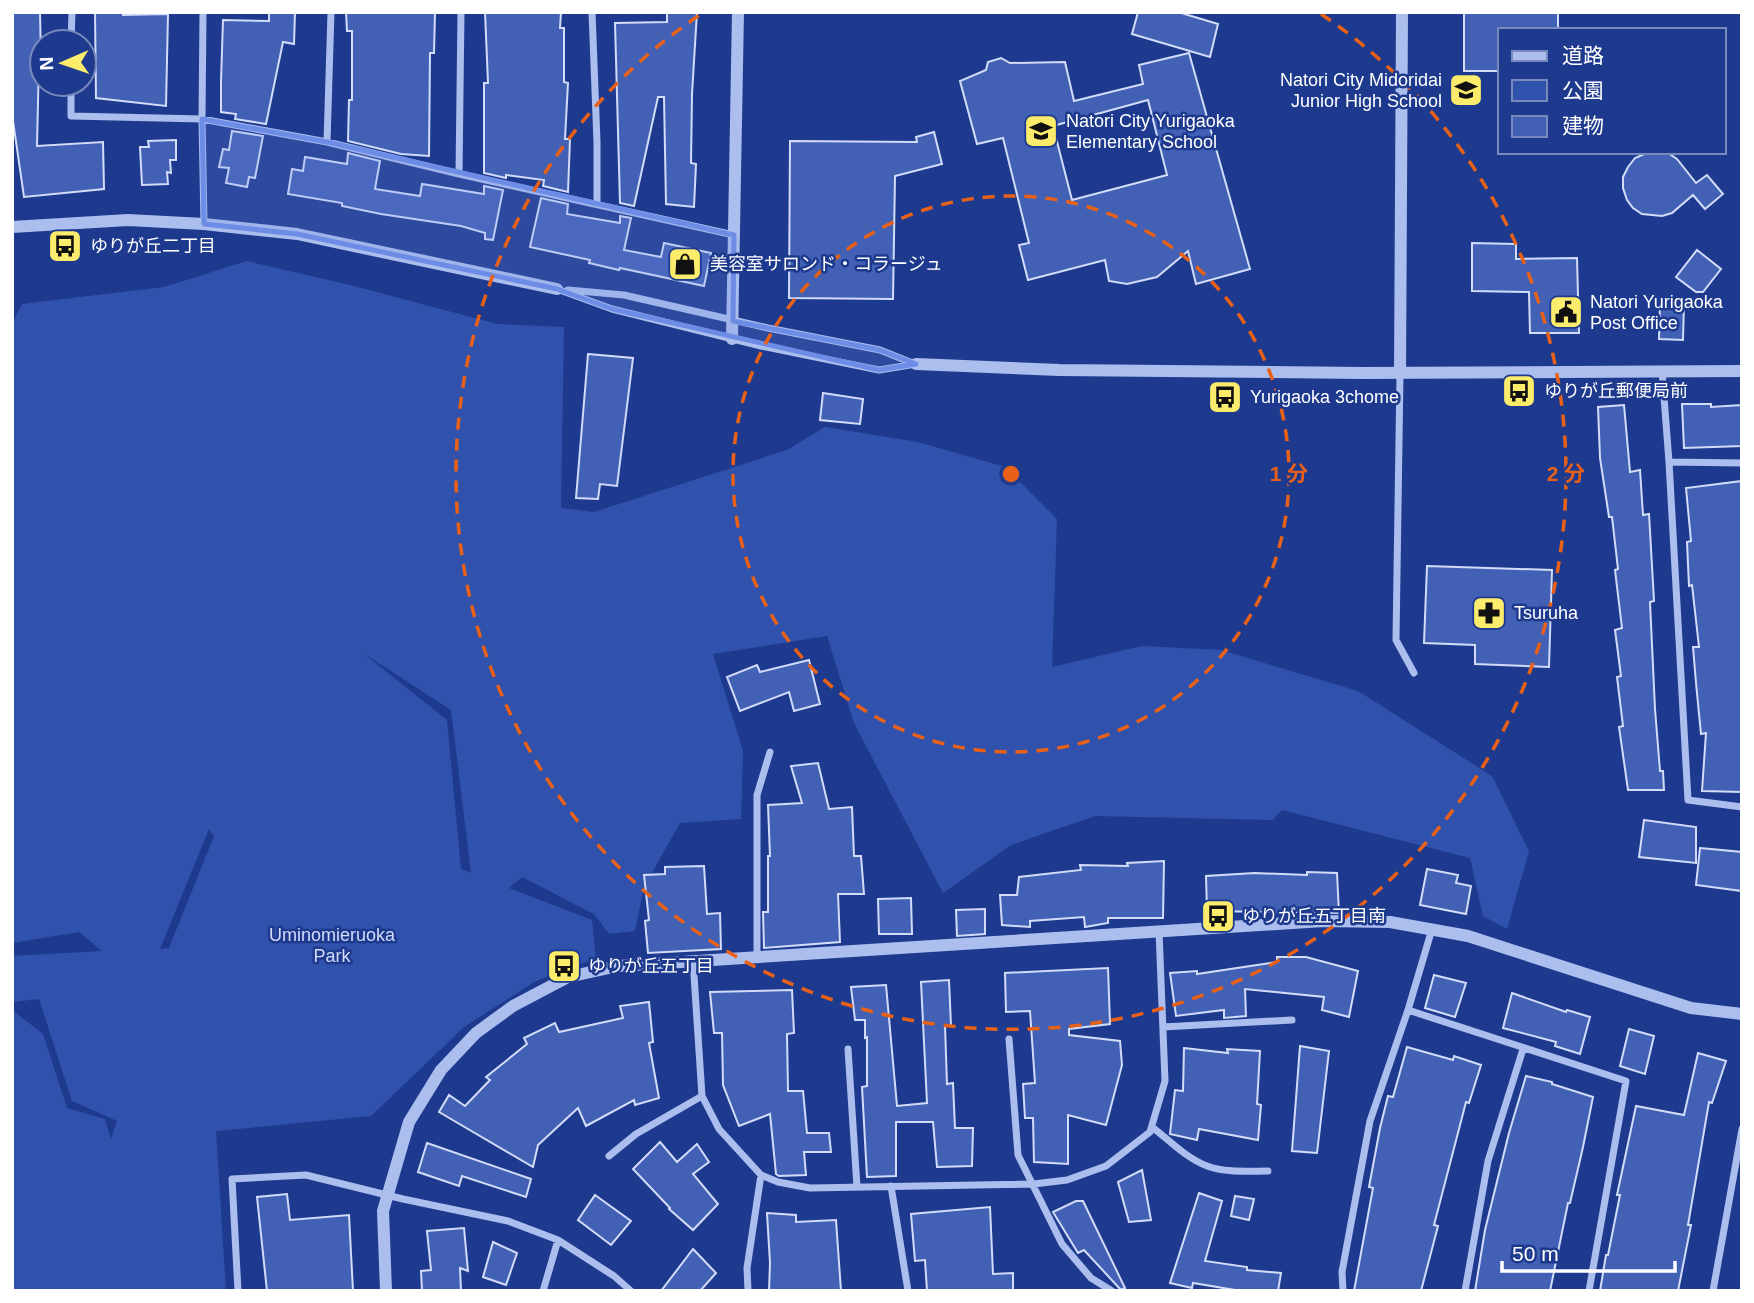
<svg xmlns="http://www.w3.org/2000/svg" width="1754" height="1303" viewBox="0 0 1754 1303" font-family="Helvetica,'Noto Sans JP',sans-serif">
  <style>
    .green { fill: #3152ac; fill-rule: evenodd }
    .building { fill: #4261b4; stroke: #d2dcf9; stroke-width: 2; fill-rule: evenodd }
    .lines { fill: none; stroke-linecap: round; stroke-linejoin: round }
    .minor { stroke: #acbeed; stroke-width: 7 }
    .tertiary { stroke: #acbeed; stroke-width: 12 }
    .marked { fill: #6c8ce6; fill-opacity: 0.2; stroke: #6c8ce6; stroke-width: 5; stroke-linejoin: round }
    .ring { fill: none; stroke: #e96118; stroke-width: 3.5; stroke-dasharray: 12 9 }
    .labels { text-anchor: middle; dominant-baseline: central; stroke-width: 5; stroke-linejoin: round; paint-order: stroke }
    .poi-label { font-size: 18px; fill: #fff; stroke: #1e3a8e; text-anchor: start }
    .park-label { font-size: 18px; fill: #d2dcf9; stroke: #1e3a8e }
    .centre { fill: #e96118; stroke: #1e3a8e; stroke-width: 3.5 }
    .ring-label { font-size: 21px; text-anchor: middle; font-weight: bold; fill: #e96118; stroke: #1e3a8e; stroke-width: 5; stroke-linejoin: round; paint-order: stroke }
  </style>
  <rect width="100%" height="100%" fill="#1e3a8e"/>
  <path class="green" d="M247,261l107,25 143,38 67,3 -3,181 33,4 193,-62 38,-23 93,15 87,25 52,52 -5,148 90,-21 79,4 137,41 134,85 37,75 -22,78 -24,-13 -13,-58 -188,-48 -9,10 -178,-4 -84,29 -68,48 -89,-170 -27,-87 -114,18 30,97 -2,68 -61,4 -36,64 -9,44 -26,3 -15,-20 -72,-37 -13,11 83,32 4,38 -62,24 -70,45 -93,89 -155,15 10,160h-214v-281l31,24 24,74 38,11 6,20 6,-18 -45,-20 -33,-102 -27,3v-46l90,-5 -23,-19 -67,11v-619l10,-20 142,-17zM363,653l88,57 20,163 -10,-4 -14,-149zM209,829l5,7 -45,112 -9,1z"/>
  <path class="building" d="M12,12h28l1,47h-2l-2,87 66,-4 1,47 -80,8 -12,-83z
    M95,12h28v3l45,-1 -2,92 -70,-8z
    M269,12h26l-1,32 -11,-2 -17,82 -31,-5 1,-5 -15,-2v-31l2,-61 46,1z
    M346,12h89l-1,41h-4l-1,103 -28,-2 -53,-13 1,-41h3v-69h-5z
    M485,12h76l-1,16h4v54l4,1 -3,56h5l-2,53 -25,-6 1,-6 -38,-5v3l-22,-5v-90h4z
    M667,12h30l-5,82 -1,69 5,1 -2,43 -28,-3 -2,-107h-6l-24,109 -14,-3 -5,-180 52,-1z
    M1138,12h40l40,12 -8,33 -78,-23z
    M1464,12h94v18h-58v41h-36z
    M1189,53l61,216 -54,15 -8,-33 -31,26 -30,7 -18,-3 -4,-21 -77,20 -9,-35 10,-2 -26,-105 -26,6 -17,-63 26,-11 2,-8 13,-4 9,5 55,-1 9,39 69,-17 -4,-19zM1148,100l19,75 -95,25 -19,-74z
    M232,131l31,5 -8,42 -6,-1 -2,10 -21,-4 3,-15 -10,-1 4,-18 6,1z
    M934,132l8,32 -47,12 -2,123 -104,-1 1,-157 127,1 -1,-5z
    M176,140v20h-6l1,13 -4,-1 1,12 -26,1 -2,-38h9l-1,-6z
    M1649,152l19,1 9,6 19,24 11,-8 16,19 -18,15 -12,-14 -21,18 -10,3 -20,-2 -9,-6 -6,-8 -4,-12v-11l5,-10 7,-9z
    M348,153l32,8 -5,28 45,7 2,-12 62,10v-8l19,4 -10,50 -8,-1v-6l-24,-7 -80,-12 -39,-8v-3l-54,-9 4,-25 11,2 2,-14 42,7z
    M541,198l27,6 -1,10 53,9v-7l11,2 -7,32 37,7 3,-14 47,10 -7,33 -84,-18 -1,2 -30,-7 1,-3 -60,-13z
    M1472,243l44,1v15l61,-1 2,75h-49l-1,-41 -57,-1z
    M1697,250l24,19 -18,23h-7l-20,-15z
    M1660,302l24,1 -1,37 -24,-1z
    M588,354l45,4 -16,128 -17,-2 -2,15 -22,-1z
    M823,393l40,6 -3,25 -40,-4z
    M1682,404h29v3l31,-2v41l-58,2z
    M1624,405l6,67 10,-2 3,45 6,-1 5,87 -4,1 5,107 5,62h3l1,19h-36l-9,-63 4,-1 -6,-49 4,-1 -6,-46 7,-2 -7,-58 3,-1 -6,-52h-3l-9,-59 -2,-51z
    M1742,481v311l-40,-1 4,-58 -5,1 -5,-51 -3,-36h6l-7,-62 -3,1 -2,-44 4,-1 -5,-53z
    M1427,566l125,4 -3,97 -74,-3v-19l-51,-2z
    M809,660l11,44 -26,7 -5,-19 -49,19 -13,-34 30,-12 3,7z
    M818,763l11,46 23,-2 2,49h7l3,38h-26l2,48 -76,6 -1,-36h5v-56h2l-2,-51 34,-2 -11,-37z
    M1644,820l52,7v36l-57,-6z
    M1700,848l42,4v39l-46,-6z
    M1164,861l-1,57h-55v5l-23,4 -1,-10 -54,4v6l-28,-2 -2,-30h17l2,-18 62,-7 -1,-5 48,1 -1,-3z
    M704,866l3,48 13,-1 1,36 -73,4 -3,-32 4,-1 -5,-45 21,-1v-7z
    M1427,869l31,6 -2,8 15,3 -5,28 -46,-9z
    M1307,872l30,1 2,40 -132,-2 -1,-35 49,-3 52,2z
    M911,898l1,36h-33l-1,-35z
    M985,909v25l-28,2 -1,-26z
    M1277,957h29l52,14 -9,46 -27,-7 2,-13 -79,-8 1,27 -22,2v-8l-48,6 -6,-43 27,-2v3l80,-12z
    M1108,968l2,56 -41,5v6l51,6 2,24 -16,60 -38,-10v49l-34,-2 -1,-44h-8l-2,-34 12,-1 -5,-72 -24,1 -1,-39z
    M1434,975l32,8 -11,34 -30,-9z
    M949,980l2,46h-6l2,58 6,-1 2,45h18l-1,38 -35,1 -4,-45h-37v54l-29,1 -5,-90 5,-1v-49l-2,1v-18h-10l-4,-33 35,-2 11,121 30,-3 -6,-121z
    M792,990l2,43 -7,1 1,57h15l4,42h22l2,19h-27l2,23 -27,1 -3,-2 -6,-60 -31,12 -16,-41 -1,-52h-8l-4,-41z
    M1512,993l54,19 1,-2 23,7 -10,37 -25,-8 1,-4 -53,-14z
    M649,1002l4,40 -4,1 10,55 -24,7 -1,-5 -48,26 -8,-18 -40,37 -5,22 -94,-55 10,-17 16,11 25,-26 -4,-3 41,-33 -3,-6 31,-15 4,9 64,-14 -3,-12z
    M1629,1029l25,7 -9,38 -25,-8z
    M1300,1046l29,5 -12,102 -25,-2z
    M1407,1047l46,13 1,-4 27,9 -12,38 -3,-1 -32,123 4,1 -17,65h-67l19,-103 -4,-1 11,-59 8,-32 5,1z
    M1184,1048l44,5 -1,-4 33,2 -3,53 4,1 -3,35 -59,-11 -2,11 -27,-6 5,-44 8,1z
    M1698,1053l28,8 -14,42 -3,-1 -21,123h3l-13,66h-78l6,-36h2l12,-60h-3l19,-89 48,9z
    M1526,1076l26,6v2l41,13 -10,50 -13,56h-2l-18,88h-75l10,-61 24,-97z
    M660,1142l17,20 20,-18 12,18 -16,12 25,30 -25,26 -24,-21 1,-1 -37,-39z
    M427,1143l104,36 -5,18 -64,-21 -3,10 -41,-14z
    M1142,1170l9,50 -22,2 -11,-40z
    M1199,1193l23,8 -17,60 42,6v3l34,3 -3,18h-37l-48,-8 -1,5 -22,-5z
    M287,1194l3,26 59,-5 4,76h-86l-10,-94z
    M595,1195l36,26 -20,24 -33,-25z
    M1235,1196l19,3 -5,21 -18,-4z
    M1076,1201h7l42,87 -4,2 -37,-40 -6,3 -25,-41z
    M990,1207l3,67 20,-1v18h-86l-2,-31 -10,1 -4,-47z
    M767,1213l29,2v7l40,-2 5,71h-72l1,-28z
    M464,1228l4,43 -8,-3 1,23h-39l-1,-20 10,-1 -4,-39z
    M493,1242l24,11 -11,32 -23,-8z
    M693,1249l23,24 -16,18h-39z"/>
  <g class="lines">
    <path class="minor" d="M203,12l-1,107 2,105
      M592,12l5,130v62
      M71,42l1,-30
      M71,84v32l131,3 125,23 132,32 275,61
      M327,142l4,-130
      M459,174l2,-162
      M557,289l55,20 149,37 118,24 37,-6
      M568,290l56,5 144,33 112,22 35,14
      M1662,371l7,91 19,338 54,7
      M1400,374l-4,266 18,33
      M1669,462l73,1
      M757,955v-160l13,-43
      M693,960l9,136 17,33 42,46 17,7 32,6 224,-4 33,-4 39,-14 44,-34 15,-51 -6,-150
      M1408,1010l218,71 -37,210
      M1163,1027l129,-7
      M1009,1039l9,116 44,89 29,34 21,13
      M848,1049l9,138
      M1152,1127c17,13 34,31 55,39 19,7 41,5 61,5
      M609,1156l27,-22 66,-38
      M891,1186l17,105
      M238,1291l-6,-112 74,-4 97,24 105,22 50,19 56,36 17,15
      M543,1291l15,-51
      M748,1291l-1,-23 14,-93
      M1343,1291l-1,-19 28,-151 38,-111 24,-81
      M1465,1291l23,-130 35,-112
      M1713,1291l29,-162"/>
    <path class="tertiary" d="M12,227l116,-7 76,4 93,10 260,55
      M732,339l6,-327
      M916,364l143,6 303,3 380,-2
      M1400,374l2,-362
      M386,1291l-3,-80 26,-89 32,-52 35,-37 37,-27 55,-29 50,-11 705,-45 67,1 78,14 223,72 51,6"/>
  </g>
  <path class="marked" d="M202,119l125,23 407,93 -1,86 147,29 36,14 -37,6 -267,-61 -55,-20 -260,-55 -93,-10z"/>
  <g class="ring">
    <circle cx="1011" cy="474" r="278"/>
    <path d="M1321 14A555 555 0 1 1 701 14"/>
  </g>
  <defs>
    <g id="school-square" transform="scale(1.75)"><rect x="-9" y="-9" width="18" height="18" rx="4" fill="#fcec6b" stroke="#1e3a8e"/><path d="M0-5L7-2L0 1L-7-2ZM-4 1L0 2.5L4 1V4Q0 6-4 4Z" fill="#111"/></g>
    <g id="bus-square" transform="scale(1.75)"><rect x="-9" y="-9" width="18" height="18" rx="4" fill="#fcec6b" stroke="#1e3a8e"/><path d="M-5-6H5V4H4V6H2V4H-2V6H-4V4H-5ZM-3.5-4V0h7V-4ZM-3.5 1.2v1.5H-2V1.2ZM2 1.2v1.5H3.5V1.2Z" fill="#111"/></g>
    <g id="shop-square" transform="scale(1.75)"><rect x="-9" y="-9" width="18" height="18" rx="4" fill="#fcec6b" stroke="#1e3a8e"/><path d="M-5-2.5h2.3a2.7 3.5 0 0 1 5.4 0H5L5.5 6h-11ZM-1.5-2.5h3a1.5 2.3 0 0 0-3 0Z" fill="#111"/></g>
    <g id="civic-square" transform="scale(1.75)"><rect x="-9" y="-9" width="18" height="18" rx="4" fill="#fcec6b" stroke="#1e3a8e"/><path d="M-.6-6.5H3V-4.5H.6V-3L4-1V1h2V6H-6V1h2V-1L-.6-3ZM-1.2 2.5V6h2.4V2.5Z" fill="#111"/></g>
    <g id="pharmacy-square" transform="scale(1.75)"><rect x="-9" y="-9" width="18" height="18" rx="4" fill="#fcec6b" stroke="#1e3a8e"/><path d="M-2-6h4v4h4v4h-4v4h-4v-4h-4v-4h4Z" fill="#111"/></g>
  </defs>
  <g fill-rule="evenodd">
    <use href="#school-square" x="1466" y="90"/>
    <use href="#school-square" x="1041" y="131"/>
    <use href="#bus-square" x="65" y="246"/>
    <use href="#shop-square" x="685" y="264"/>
    <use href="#civic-square" x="1566" y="312"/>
    <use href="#bus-square" x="1519" y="391"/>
    <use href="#bus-square" x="1225" y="397"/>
    <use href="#pharmacy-square" x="1489" y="613"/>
    <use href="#bus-square" x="1218" y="916"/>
    <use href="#bus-square" x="564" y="966"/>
  </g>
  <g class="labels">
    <g class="poi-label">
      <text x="1442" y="80" text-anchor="end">Natori City Midoridai<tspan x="1442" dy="21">Junior High School</tspan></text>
      <text x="1066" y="121">Natori City Yurigaoka<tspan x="1066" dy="21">Elementary School</tspan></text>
      <text x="90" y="246">ゆりが丘二丁目</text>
      <text x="710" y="264">美容室サロンド・コラージュ</text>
      <text x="1590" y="302">Natori Yurigaoka<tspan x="1590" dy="21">Post Office</tspan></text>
      <text x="1544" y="391">ゆりが丘郵便局前</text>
      <text x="1250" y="397">Yurigaoka 3chome</text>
      <text x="1514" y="613">Tsuruha</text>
      <text x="1242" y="916">ゆりが丘五丁目南</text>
      <text x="588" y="966">ゆりが丘五丁目</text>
    </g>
    <g class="park-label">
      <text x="332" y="935">Uminomieruoka<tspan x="332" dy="21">Park</tspan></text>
    </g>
  </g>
  <circle cx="1011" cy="474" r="10" class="centre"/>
  <g class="ring-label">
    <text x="1289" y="481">1 分</text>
    <text x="1566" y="481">2 分</text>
  </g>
  <rect width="1754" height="1303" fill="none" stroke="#ffffff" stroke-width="28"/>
  <rect x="1498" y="28" width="228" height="126" fill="#1e3a8e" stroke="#7889bb" stroke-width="2"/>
  <rect x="1512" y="51" width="35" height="10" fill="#acbeed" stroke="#7889bb" stroke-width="2"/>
  <text x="1562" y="63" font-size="21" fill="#ffffff">道路</text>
  <rect x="1512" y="80" width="35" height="21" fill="#3152ac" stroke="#7889bb" stroke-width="2"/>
  <text x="1562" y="98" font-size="21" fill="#ffffff">公園</text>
  <rect x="1512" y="116" width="35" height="21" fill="#4261b4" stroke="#7889bb" stroke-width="2"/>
  <text x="1562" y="133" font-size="21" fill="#ffffff">建物</text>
  <g transform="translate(63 63) rotate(268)"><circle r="33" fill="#1e3a8e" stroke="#7889bb" stroke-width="2"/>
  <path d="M0-5L12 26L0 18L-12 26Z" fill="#fcec6b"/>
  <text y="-10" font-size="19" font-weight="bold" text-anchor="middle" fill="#ffffff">N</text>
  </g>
  <path d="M1502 1261v10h173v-10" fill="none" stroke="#ffffff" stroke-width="3.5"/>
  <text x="1512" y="1261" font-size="21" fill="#ffffff" stroke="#1e3a8e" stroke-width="5" paint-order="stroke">50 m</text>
</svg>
